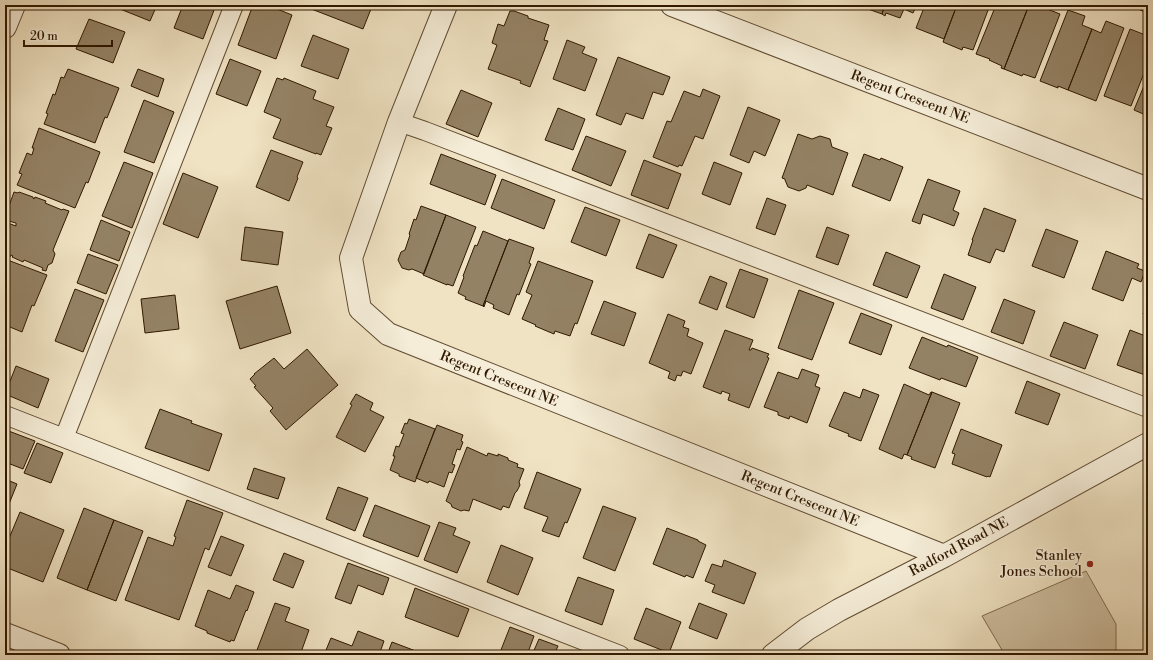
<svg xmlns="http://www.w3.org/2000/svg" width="1153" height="660" viewBox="0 0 1153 660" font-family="'Libre Bodoni',serif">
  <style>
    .green { fill: #cfc0a2; stroke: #806c51 }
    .building { fill: #948265; stroke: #301800 }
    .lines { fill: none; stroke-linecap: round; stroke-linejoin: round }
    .service-casing { stroke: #604b31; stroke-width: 20 }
    .minor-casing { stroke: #604b31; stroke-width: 24 }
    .tertiary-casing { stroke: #604b31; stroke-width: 24 }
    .service { stroke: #f5edd8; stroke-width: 18 }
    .minor { stroke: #f5edd8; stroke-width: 22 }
    .tertiary { stroke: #f5edd8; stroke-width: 22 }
    .poi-dot { fill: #8f2418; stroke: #f5edd8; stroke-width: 1.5 }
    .labels { text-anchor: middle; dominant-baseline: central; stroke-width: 3; stroke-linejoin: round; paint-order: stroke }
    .street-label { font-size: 14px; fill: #301800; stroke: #f5edd8 }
    .poi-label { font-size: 14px; fill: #301800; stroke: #f5edd8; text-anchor: end }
  </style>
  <rect width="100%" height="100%" fill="#f0e3c3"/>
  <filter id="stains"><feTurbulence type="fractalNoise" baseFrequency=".005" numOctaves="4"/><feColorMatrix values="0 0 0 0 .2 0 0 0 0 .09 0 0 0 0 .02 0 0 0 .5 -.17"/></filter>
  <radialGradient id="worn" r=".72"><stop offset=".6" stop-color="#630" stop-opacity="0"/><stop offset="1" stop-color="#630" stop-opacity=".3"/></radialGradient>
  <path class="green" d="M1086,571l30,53v31h-111l-23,-39z"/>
  <path class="building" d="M110,5h47l-7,16z
    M183,5h33l-13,34 -29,-11z
    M253,5h14l25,10 -16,44 -38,-14z
    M301,5h69l-1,3 2,1 -8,20z
    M866,5h19l-3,9 -17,-6z
    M885,5h32l-4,8 -9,-4 -4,9 -14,-5 -1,3 -3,-2z
    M925,5h32l-13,34 -28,-11z
    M957,5h33l-17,45 -10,-3 -1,3 -19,-8z
    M996,5h33l-25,64 -3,-1 1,-2 -13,-6 1,-1 -14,-5z
    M1029,5l6,2v-2h2l23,9 -25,64 -12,-4 -1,2 -18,-7z
    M1142,5h6v8l-8,-3z
    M1068,10l17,6 -3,9 10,4 -24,61 -10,-4v2l-18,-7z
    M510,11h4l14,5v2l21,7 -5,15 4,1 -18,46 -10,-4 1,-2 -33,-12 9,-24 -5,-2 6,-19 6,2z
    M89,19l36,13 -12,31 -37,-14z
    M1106,21l18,7 -28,73 -28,-11 24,-61 9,4z
    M1130,29l18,7v27l-17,43 -27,-10z
    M313,35l36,14 -11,30 -37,-13z
    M567,40l18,7 -3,6 15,6 -12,32 -32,-12z
    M618,57l52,20 -7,18 -10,-3 -10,27 -17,-6 -5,12 -25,-10z
    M230,59l31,12 -14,35 -31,-12z
    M68,69l51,19 -12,30 -2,-1 -10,26 -51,-19 4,-10 -2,-1 7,-19 2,1 6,-18 3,1z
    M138,69l26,10 -6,18 -27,-11z
    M1148,76v40l-14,-6z
    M277,78l6,2 1,-2 32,13 -3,8 21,8 -8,19 6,2 -11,27 -5,-2v1l-43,-16 8,-19 -17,-7z
    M703,89l17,7 -17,43 -8,-3 -13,30 -3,-1 -1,2 -25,-10 14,-36 4,1 13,-31 16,6z
    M461,90l31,13 -14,34 -32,-13z
    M144,100l30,12 -20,51 -30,-11z
    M748,107l32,13 -15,36 -11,-5 -5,12 -19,-8z
    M558,108l27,11 -12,31 -28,-10z
    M39,128l61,24 -12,31 -2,-1 -11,26 -58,-23 5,-11 -3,-1 8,-20 5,2 2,-7h-2z
    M798,134l14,5 8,-3 10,3 2,8 16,6 -15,42 -26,-10 -1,3 -7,3 -11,-4 -3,-7v-1l-3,-1z
    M586,136l40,15 -15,35 -39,-16z
    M271,150l32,12 -6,15 1,1 -9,23 -33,-14z
    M441,154l55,21 -11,30 -55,-21z
    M864,154l16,6 1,-2 22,9 -13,34 -38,-15z
    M644,160l37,14 -13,35 -37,-14z
    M124,162l29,11 -21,55 -30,-12z
    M714,162l28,11 -12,32 -28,-11z
    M183,173l35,14 -20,51 -35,-14z
    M502,179l53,21 -11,29 -53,-21z
    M928,179l32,12 -7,19 6,3 -5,13 -31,-12 -3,10 -8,-3z
    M14,192l4,1 1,-1 14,5v1l1,1 1,-2 11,4 -1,2 17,7 1,-1 6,2 -16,39 2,4 -3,9 -4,2 -2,6 -4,-1 1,-2 -19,-8 -1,2 -11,-5 1,-1 -2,-1 -1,2 -5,-2v-33l11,4v-3l-11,-3v-3z
    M767,198l19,7 -11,30 -19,-7z
    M421,206l25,9 -22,59 -12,-5 -3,1 -7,-2 -4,-8 3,-8 4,-2 5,-15 -1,-1 5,-15 2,1z
    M585,207l35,13 -14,36 -35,-14z
    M984,208l32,12 -12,32 -8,-3 -6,14 -22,-8 5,-15h-1z
    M446,215l30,12 -23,59 -6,-2v1l-24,-10z
    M101,220l29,12 -11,29 -29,-11z
    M245,227l38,5 -5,33 -37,-5z
    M827,227l22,8 -11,30 -22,-8z
    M1046,229l32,12 -14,37 -32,-12z
    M483,231l25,10 -25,65 -18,-7 1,-2 -8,-4 6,-16 -1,-1 12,-31 2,1z
    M649,234l28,11 -14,33 -27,-10z
    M509,239l25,9 -5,15 2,1 -12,31 -2,-1 -8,21 -16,-7 1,-3 -8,-4 -2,6 -1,-1z
    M1106,251l33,13 -2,4 8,3 -4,11 -9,-4 -9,23 -31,-12z
    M886,252l34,14 -13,32 -34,-13z
    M88,254l30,11 -12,29 -29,-11z
    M5,259l42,16 -13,31 -2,-1 -10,27 -17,-7z
    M538,261l55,20 -16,43 -2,-1 -5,13 -15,-5 -1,3 -19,-8 1,-1 -14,-6 10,-24 -6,-3z
    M740,269l28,10 -14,39 -28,-11z
    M944,274l32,13 -13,33 -32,-12z
    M710,276l17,7 -10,27 -18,-7z
    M277,286l14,47 -51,16 -14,-48z
    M75,289l29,11 -21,52 -28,-11z
    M799,290l35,13 -22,57 -34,-12z
    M175,295l4,34 -34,4 -4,-34z
    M1004,299l31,12 -12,33 -32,-12z
    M1148,300v16l-5,-2z
    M604,301l32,12 -12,33 -33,-12z
    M861,313l31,12 -11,30 -32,-12z
    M668,314l17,7 -2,6 6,2 -2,7 16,7 -12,31 -8,-3 -2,5 -4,-1 -2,6 -7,-3 2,-6 -21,-9z
    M1064,322l34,13 -13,34 -35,-13z
    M725,330l28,10 -4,10h2l1,-2 17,6 -2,3 2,1 -20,50 -21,-8 2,-6 -8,-3 -1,3 -18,-7z
    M1130,330l18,7v39l-31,-11z
    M922,337l25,10 1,-2 30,12 -12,30 -25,-9 -1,2 -31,-12z
    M307,349l31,36 -52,45 -16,-19 3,-3 -19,-21 2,-1 -6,-7 5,-5h-1l20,-16 10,11z
    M16,366l33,13 -11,29 -33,-14z
    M802,369l17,6 -4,11 5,2 -13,35 -17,-7 -1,3 -11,-4v-3l-14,-5 14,-35 20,7z
    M1027,381l33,13 -12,31 -33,-12z
    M904,384l25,11 2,-3h1l-25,63 -3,-1 -2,5 -23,-10z
    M863,389l16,6 -18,46 -13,-5 1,-2 -20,-8 15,-34 16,6z
    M932,392l28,11 -25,65 -24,-9 1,-2 -5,-2z
    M356,394l17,9 -3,7 14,7 -19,35 -29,-15 16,-32 -2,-1z
    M160,409l32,12 -1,2 31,11 -13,37 -64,-23z
    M409,419l26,10 -20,53 -16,-6v-2l-9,-4 5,-14h-2l3,-10 3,1 5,-13 -3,-1 4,-10 2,1z
    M437,425l26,10 -2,6 2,1 -3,8 -3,-1 -5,15 3,1 -3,8 -3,-1 -5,15 -15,-6 -1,2 -12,-5z
    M961,429l41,16 -12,32 -2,-1 -1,1 -35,-13 3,-10 -3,-1z
    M6,430l29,11 -12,28 -18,-7z
    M37,443l26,10 -12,30 -27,-10z
    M467,447l20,9 1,-3 10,3v-2l10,4v2l10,4 -1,3 7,2 -5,13 1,3 -3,6 -2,2 -6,15 -6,-2 -2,4 -28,-11 -4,12 -5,-1 -3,1 -9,-4 -1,-3 -5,-3z
    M254,468l31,10 -7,21 -31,-10z
    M537,472l44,17 -14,34 -2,-1 -6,15 -17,-6 6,-14 -24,-9z
    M5,479l12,5 -12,30z
    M338,487l30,11 -13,33 -29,-12z
    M187,500l36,13 -14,37 -4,-2 -26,72 -54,-20 23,-63 25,9 3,-9 -2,-1z
    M375,505l55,21 -12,31 -55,-21z
    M603,506l33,12 -21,53 -32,-13z
    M84,508l30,12 -27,70 -30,-12z
    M20,512l44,18 -21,52 -38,-15v-19z
    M114,520l29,11 -27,70 -29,-11z
    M439,522l17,6 -3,7 17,7 -13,31 -33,-13z
    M667,528l31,12v1l8,4 -13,33 -7,-3 -1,2 -32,-13z
    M221,536l23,9 -13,31 -23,-9z
    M501,545l32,13 -15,37 -31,-13z
    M284,553l20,8 -11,27 -20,-8z
    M724,560l32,13 -12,31 -32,-12 3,-7 -10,-4 7,-17 10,3z
    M348,563l41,15 -6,17 -25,-10 -7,19 -16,-6z
    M578,577l36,13 -12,35 -37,-14z
    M236,585l18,7 -7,19 -1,-1 -12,31 -3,-1 -1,2 -23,-9v-2l-12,-5 13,-36 22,9z
    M415,588l54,21 -11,28 -53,-20z
    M275,603l15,5 -5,13 24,9 -9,25h-34l-7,-2 1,-2 -3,-1z
    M699,603l28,11 -10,25 -28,-11z
    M646,608l35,14 -12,31 -35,-14z
    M510,627l24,9 -7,19h-28z
    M358,631l26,10 -5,14h-55l7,-17 21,8z
    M539,639l19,7 -4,9h-22z
    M392,642l29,11 -1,2h-33z"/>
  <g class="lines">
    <g class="service-casing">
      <path id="service" d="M399,122l26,9 723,277
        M5,415l615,240
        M64,438l170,-433"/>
    </g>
    <g class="minor-casing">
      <path id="minor" d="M446,5l-47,117 -48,136 9,51 28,25 556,222
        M672,5l476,184
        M773,655l34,-26 32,-19 105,-54 204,-112"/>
    </g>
    <g class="tertiary-casing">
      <path id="tertiary" d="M5,27l9,-22
        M5,634l54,21"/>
    </g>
    <use href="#service" class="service"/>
    <use href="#minor" class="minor"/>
    <use href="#tertiary" class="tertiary"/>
  </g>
  <circle class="poi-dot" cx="1090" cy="564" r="4"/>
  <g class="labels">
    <g class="street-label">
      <text transform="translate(910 97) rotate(21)">Regent Crescent NE</text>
      <text transform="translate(499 379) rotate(22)">Regent Crescent NE</text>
      <text transform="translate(800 499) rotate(22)">Regent Crescent NE</text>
      <text transform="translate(959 547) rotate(-28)">Radford Road NE</text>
    </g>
    <g class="poi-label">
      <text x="1082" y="556">Stanley<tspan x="1082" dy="16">Jones School</tspan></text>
    </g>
  </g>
  <rect width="1153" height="660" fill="none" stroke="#f0e3c3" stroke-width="20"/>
  <rect x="6" y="6" width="1141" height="648" fill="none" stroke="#301800" stroke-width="2"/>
  <rect x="10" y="10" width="1133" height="640" fill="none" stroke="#301800"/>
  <path d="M24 40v6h88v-6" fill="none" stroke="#301800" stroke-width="2"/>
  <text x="30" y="40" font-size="12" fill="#301800" stroke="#f5edd8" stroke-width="3" paint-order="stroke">20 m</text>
  <rect width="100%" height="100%" filter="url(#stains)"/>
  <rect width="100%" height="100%" fill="url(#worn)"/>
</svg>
